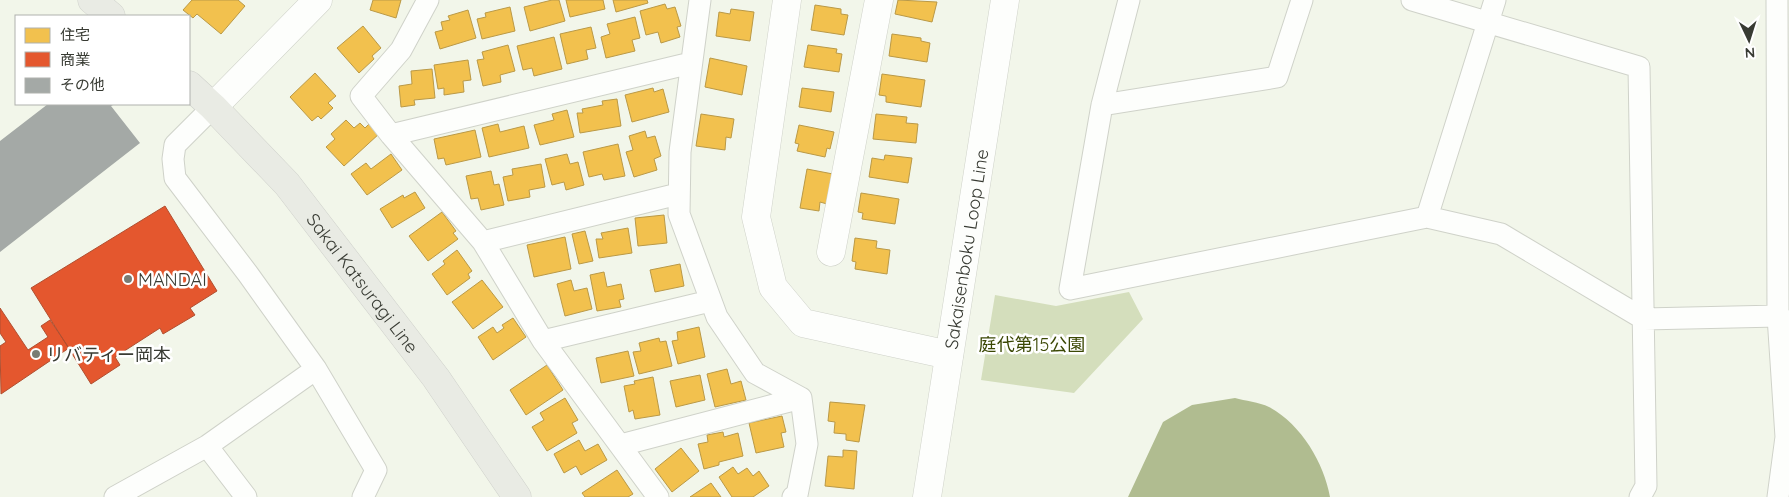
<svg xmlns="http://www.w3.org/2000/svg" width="1789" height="497" viewBox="0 0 1789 497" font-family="Quicksand,'Noto Sans JP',sans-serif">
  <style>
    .green { fill: #d4debc }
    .water { fill: #b0bc90 }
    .homes { fill: #f2c14e; stroke: #ba9946 }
    .shops { fill: #e4572e; stroke: #b04f30 }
    .building { fill: #a4a9a6 }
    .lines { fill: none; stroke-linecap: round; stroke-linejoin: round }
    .minor-casing { stroke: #cfd2c9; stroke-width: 23 }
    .tertiary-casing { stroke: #cfd2c9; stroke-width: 29 }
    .secondary-casing { stroke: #cfd2c9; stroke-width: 29 }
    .primary-casing { stroke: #cfd1cb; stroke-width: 29 }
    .minor { stroke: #fdfefc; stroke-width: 21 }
    .tertiary { stroke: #fdfefc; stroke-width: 28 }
    .secondary { stroke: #fdfefc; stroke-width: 28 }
    .primary { stroke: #e9ebe4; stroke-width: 28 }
    .poi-dot { fill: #797c73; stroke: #fff; stroke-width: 2 }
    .labels { text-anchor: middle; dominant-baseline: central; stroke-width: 5; stroke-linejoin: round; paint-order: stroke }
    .street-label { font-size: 18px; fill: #383b33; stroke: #fff }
    .poi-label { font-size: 18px; fill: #383b33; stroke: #fff; text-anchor: start }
    .park-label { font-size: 18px; fill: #3b4804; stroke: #fff }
  </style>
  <rect width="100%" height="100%" fill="#f2f6ea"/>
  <path class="green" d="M1129,292l14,27 -69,74 -93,-13 14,-85 61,11z"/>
  <path class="water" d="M1235,398c10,3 24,4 34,9 32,17 55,56 61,90h-202l35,-75 29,-17z"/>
  <path class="homes" d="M192,0h46l7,6 -24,28 -24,-20 -4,4 -10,-8z
    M373,0h28l-5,18 -26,-8z
    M552,0h7l6,21 -35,10 -6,-24z
    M566,0h37l2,9 -35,8z
    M613,0h34l1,3 -32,9z
    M898,0l39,2 -5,20 -37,-8z
    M665,4l2,5 8,-2 6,19 -4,1 3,10 -19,6 -3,-11 -12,3 -6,-24z
    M815,5l26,4v5l7,1 -4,20 -33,-5z
    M510,7l5,24 -33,8 -5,-20 9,-2 -1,-4z
    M731,9l23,3 -4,29 -34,-5 3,-24 11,2z
    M468,10l8,28 -36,11 -5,-17 8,-2 -2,-8 9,-2 -2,-4z
    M635,17l5,21 -8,2 3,11 -29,7 -5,-21 9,-3 -3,-10z
    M363,26l18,22 -9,8 2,3 -15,14 -22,-25z
    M591,27l5,21 -10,2 2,9 -21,5 -7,-30z
    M892,34l29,4v3l9,2 -3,19 -38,-6z
    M554,37l8,32 -28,7 -2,-8 -9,2 -6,-24z
    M508,45l7,26 -15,4 1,7 -18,4 -6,-26 7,-1 -2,-7z
    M808,45l29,4 -1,4 6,1 -3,18 -35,-5z
    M710,58l37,8 -5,29 -37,-8z
    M468,60l3,20 -8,1 1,11 -20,3v-7l-6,1 -4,-24z
    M432,69l3,29 -21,2 1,5 -14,2 -2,-21 13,-2 -1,-13z
    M315,73l21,23 -8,7 5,5 -12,11 -3,-3 -6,5 -22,-24z
    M882,74l43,6 -4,27 -35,-5v-6l-7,-1z
    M653,88l1,4 9,-3 6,23 -37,10 -7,-27z
    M802,88l32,4 -3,20 -32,-5z
    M617,99l4,27 -41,7 -3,-20h6l-1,-4 21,-4 -1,-4z
    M567,110l7,27 -34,8 -6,-20 20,-5 -2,-6z
    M701,114l33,5 -3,19 -5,-1 -1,13 -29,-4z
    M876,114l31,3 -1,6 12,1 -2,19 -43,-4z
    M346,120l8,8 6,-5 5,5 5,-5 10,10 -36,33 -18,-19 9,-8 -4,-5z
    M498,124l2,8 24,-6 5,22 -40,9 -7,-29z
    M799,125l35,7 -4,17 -3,-1 -2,9 -28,-6 2,-7 -4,-1z
    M475,130l6,27 -35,8 -2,-7 -6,1 -4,-20z
    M645,131l2,7 8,-2 6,20 -7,3 3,11 -23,7 -8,-25 7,-2 -4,-14z
    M618,144l7,32 -21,4 -2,-6 -13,3 -6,-25z
    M391,154l11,16 -35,25 -16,-21 15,-11 5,6z
    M567,154l3,10 8,-2 6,23 -18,5 -2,-8 -12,3 -7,-26z
    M885,155l27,3 -4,25 -39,-6 3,-19 12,2z
    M541,164l4,23 -16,3 1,7 -22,4 -5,-24 10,-2 -1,-6z
    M807,169l26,5 -6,30 -7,-2 -1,9 -19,-3z
    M491,171l3,14 5,-1 5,21 -23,5 -3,-12 -7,1 -5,-23z
    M415,192l10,16 -33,20 -12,-19 23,-14 1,3z
    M861,193l38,6 -4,25 -33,-5 1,-6 -5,-1z
    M442,212l14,19 -3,2 5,6 -30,22 -19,-25z
    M664,215l3,28 -29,3 -3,-28z
    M628,228l4,25 -33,5 -3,-19h7l-2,-6z
    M585,231l8,30 -14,3 -7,-30z
    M565,237l6,32 -37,8 -7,-32z
    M855,238l22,3 -1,7 14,2 -3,24 -32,-5 1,-7 -4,-1z
    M457,250l15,21 -4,3 2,4 -23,17 -15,-21 13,-10 -2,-3z
    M680,264l4,22 -29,6 -5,-22z
    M604,272l3,15 14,-3 3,15 -5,1 2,7 -24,4 -7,-36z
    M482,280l21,27 -30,22 -21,-27z
    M571,280l3,11 13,-3 5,21 -27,7 -8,-32z
    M513,318l13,19 -33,23 -15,-23 15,-10 4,6 7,-5 -2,-3z
    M699,327l6,30 -27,7 -6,-23 6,-1 -1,-8z
    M659,338l1,4 6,-1 6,25 -33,8 -6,-22 8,-1 -2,-8z
    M628,351l6,25 -33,7 -5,-25z
    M547,365l16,25 -37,25 -16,-25z
    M727,369l4,15 10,-3 5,19 -31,7 -8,-33z
    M700,375l5,25 -29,7 -6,-26z
    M653,377l7,38 -25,4 -2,-9 -4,2 -5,-26 11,-2 -1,-3z
    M565,398l13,22 -6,3 5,10 -30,18 -15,-24 12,-7 -4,-7z
    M830,402l35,3 -6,37 -13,-2v-6l-12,-1 1,-11 -7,-1z
    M782,416l4,16 -5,1 3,14 -28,6 -7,-30z
    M723,432l1,5 14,-4 5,23 -24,6v3l-15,4 -6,-25 10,-2 -1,-7z
    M579,440l6,11 13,-7 9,16 -26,15 -5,-9 -12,7 -10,-19z
    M681,448l18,23 -27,21 -17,-23z
    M843,450l14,1 -3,38 -29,-3 3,-30 15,1z
    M733,467l5,7 9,-6 6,8 6,-5 10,15 -16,11h-21l-13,-20z
    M617,470l16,24 -5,3h-43l-3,-4z
    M711,483l10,14h-31z"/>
  <path class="shops" d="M165,206l52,85 -27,17 5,7 -32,19 -3,-6 -45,29 5,8 -29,19 -60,-96z
    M0,308l28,42 20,-13 -7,-11 9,-6 19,28 -68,46 -1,-48 6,-4 -6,-9z"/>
  <path class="building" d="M48,104h67l-4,2 29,37 -140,109v-111z"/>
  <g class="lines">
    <g class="minor-casing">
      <path id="minor" d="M428,0l-27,50 -40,46 30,39 92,107 60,99 115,156
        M700,0l-20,152 -1,62 38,103 38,56 46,25 6,46 -10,51 -4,2
        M1129,0l-27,105 -32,184 357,-72 74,17 143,85 134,-3 11,7
        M1412,0l227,67 7,419 -6,11
        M1777,0l1,316 8,121 -8,60
        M1102,105l175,-28 25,-77
        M213,107l-38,38 -2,14 2,19 73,96 68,95 60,101 -13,27
        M391,135l300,-72
        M1427,217l68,-217
        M483,242l195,-48
        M543,341l167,-40
        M621,445l180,-47
        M207,446l39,51
        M115,497l92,-51 109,-77"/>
    </g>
    <g class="tertiary-casing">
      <path id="tertiary" d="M787,0l-31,217 17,70 30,36 146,32
        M213,107l105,-107
        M831,252l48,-252"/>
    </g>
    <g class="secondary-casing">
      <g id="secondary">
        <path id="s1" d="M927,497l78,-497"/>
      </g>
    </g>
    <g class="primary-casing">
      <g id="primary">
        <path d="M92,0l19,16"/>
        <path id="s2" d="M189,85l24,22 74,77 149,194 81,119"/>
      </g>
    </g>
    <use href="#minor" class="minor"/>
    <use href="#tertiary" class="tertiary"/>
    <use href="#secondary" class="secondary"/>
    <use href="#primary" class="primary"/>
  </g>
  <g class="poi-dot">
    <circle cx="128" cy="279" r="5"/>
    <circle cx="36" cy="354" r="5"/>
  </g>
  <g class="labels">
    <g class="street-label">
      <text stroke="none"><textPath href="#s1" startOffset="251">Sakaisenboku Loop Line</textPath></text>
      <text stroke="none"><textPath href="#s2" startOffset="264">Sakai Katsuragi Line</textPath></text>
    </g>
    <g class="poi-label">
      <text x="138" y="279">MANDAI</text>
      <text x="46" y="354">リバティー岡本</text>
    </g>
    <g class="park-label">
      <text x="1032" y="344">庭代第15公園</text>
    </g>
  </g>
  <rect x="15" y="15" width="175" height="90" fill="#ffffff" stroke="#afb1ad"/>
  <rect x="25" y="28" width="25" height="15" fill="#f2c14e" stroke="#afb1ad"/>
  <text x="60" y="40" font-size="15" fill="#383b33">住宅</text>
  <rect x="25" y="52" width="25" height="15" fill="#e4572e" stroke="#afb1ad"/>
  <text x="60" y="65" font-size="15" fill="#383b33">商業</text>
  <rect x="25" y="78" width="25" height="15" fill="#a4a9a6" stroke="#afb1ad"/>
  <text x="60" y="90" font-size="15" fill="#383b33">その他</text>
  <g transform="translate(1749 40) rotate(176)" stroke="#ffffff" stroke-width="4" paint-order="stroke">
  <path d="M0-4L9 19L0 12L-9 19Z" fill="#383b33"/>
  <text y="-8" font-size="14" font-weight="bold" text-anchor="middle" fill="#383b33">N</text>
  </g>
</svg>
